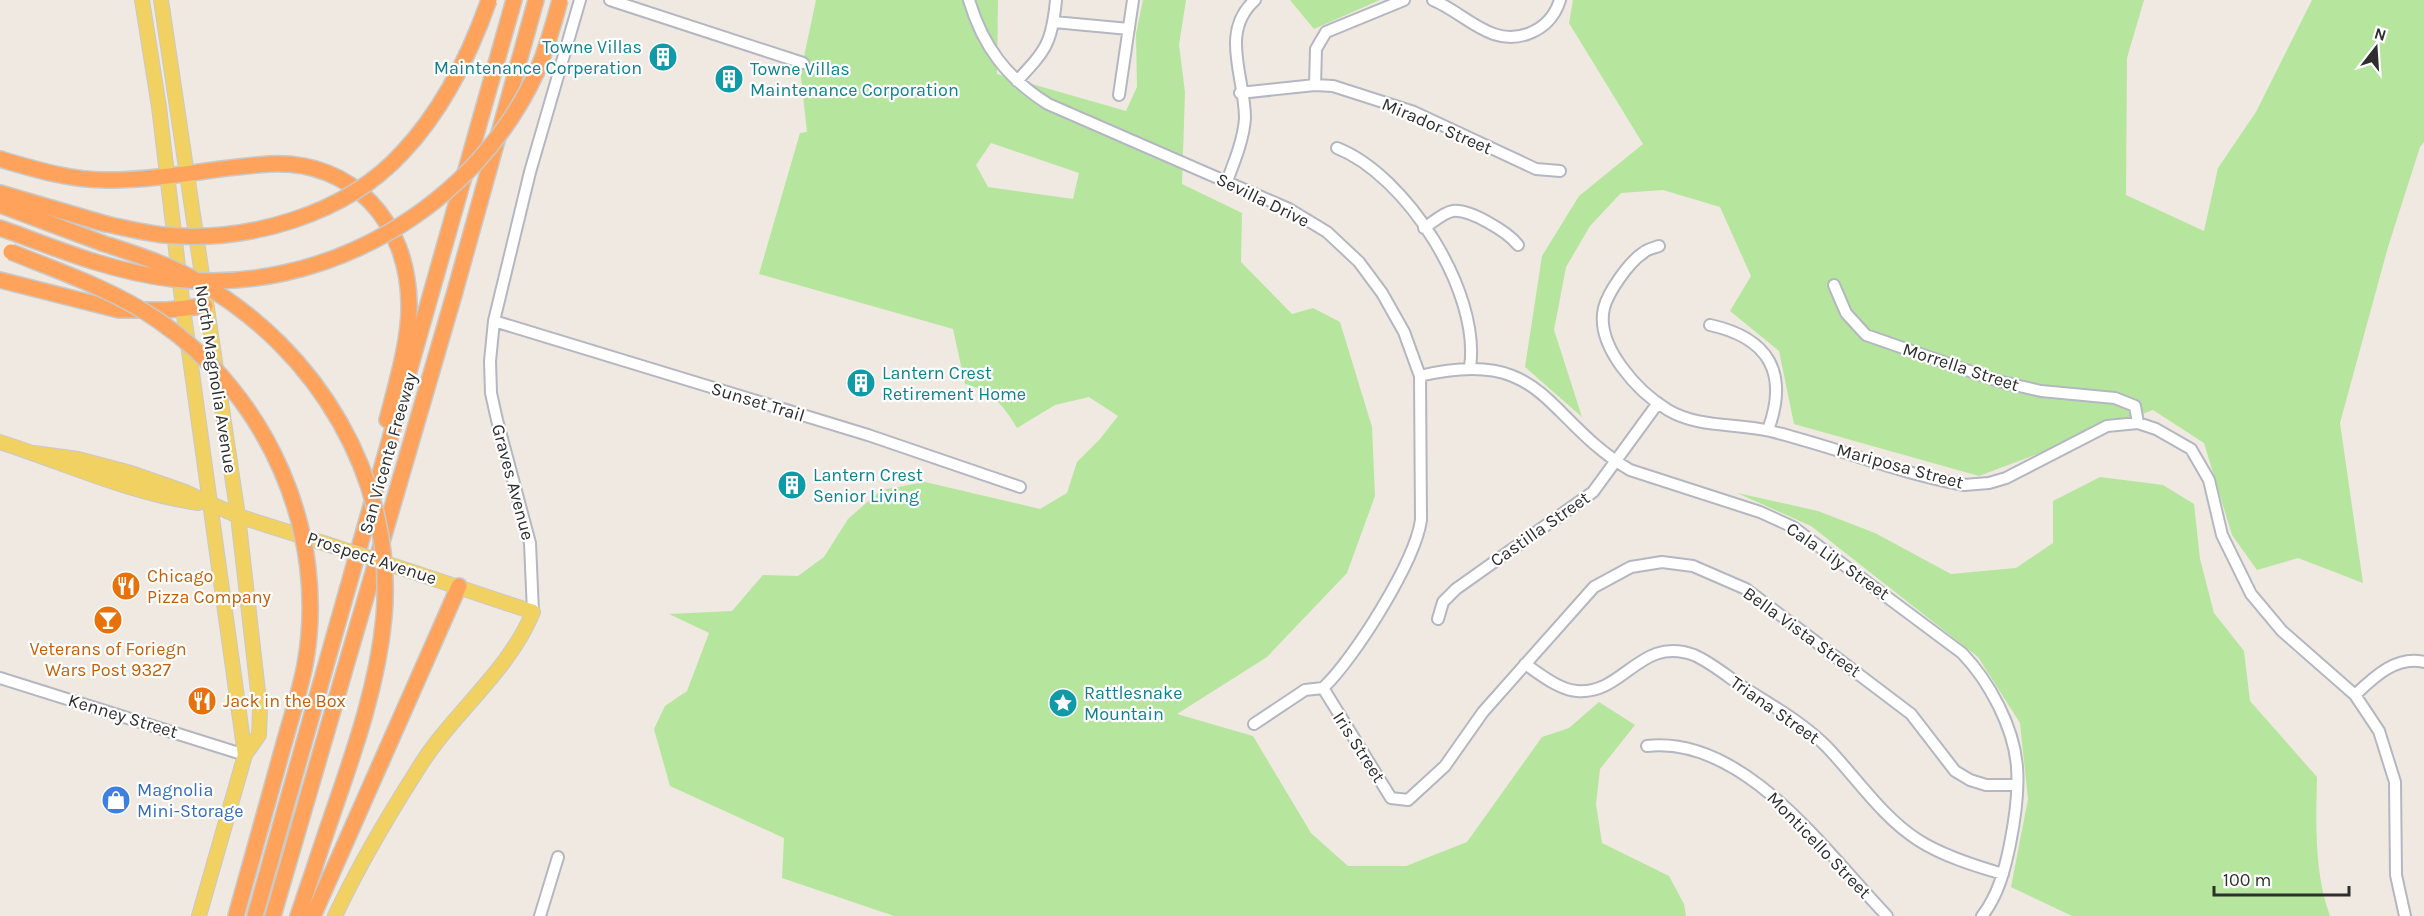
<svg xmlns="http://www.w3.org/2000/svg" width="2424" height="916" viewBox="0 0 2424 916" font-family="Karla,sans-serif">
  <style>
    .green { fill: #b6e59e; fill-rule: evenodd }
    .lines { fill: none; stroke-linecap: round; stroke-linejoin: round }
    .minor-casing { stroke: #b4b7c1; stroke-width: 14 }
    .major-casing { stroke: #c9c9c9; stroke-width: 16 }
    .highway-casing { stroke: #c9c9c9; stroke-width: 18 }
    .minor { stroke: #fff; stroke-width: 10 }
    .major { stroke: #f2d163; stroke-width: 14 }
    .highway { stroke: #ffa35c; stroke-width: 15 }
    .major-bridge-casing { stroke: #c9c9c9; stroke-width: 16; stroke-linecap: butt }
    .highway-bridge-casing { stroke: #c9c9c9; stroke-width: 18; stroke-linecap: butt }
    .major-bridge { stroke: #f2d163; stroke-width: 14 }
    .highway-bridge { stroke: #ffa35c; stroke-width: 15 }
    .labels { text-anchor: middle; dominant-baseline: central; stroke-width: 4.5; stroke-linejoin: round; paint-order: stroke }
    .culture-label { font-size: 18px; fill: #0d838f; stroke: #fff; text-anchor: start }
    .street-label { font-size: 18px; fill: #2e2e2e; stroke: #fff }
    .food-label { font-size: 18px; fill: #c56008; stroke: #fff; text-anchor: start }
    .shop-label { font-size: 18px; fill: #366cbe; stroke: #fff; text-anchor: start }
  </style>
  <rect width="100%" height="100%" fill="#efe9e1"/>
  <path class="green" d="M816,0h182l-1,74 129,37 11,-24 -1,-53 7,-34h43l-7,45 6,47 -3,92 60,29 -1,49 51,52 21,-6 27,14 32,105 3,69 -28,77 -80,84 -90,57 76,22 58,97 37,33h58l61,-24 75,-105 27,-9 30,-26 36,23 -35,44 -4,35 6,39 67,33 15,28 2,12h-792l-112,-38 2,-40 -114,-52 -16,-57 11,-23 22,-15 22,-58 -40,-19 63,-3 31,-36 35,1 26,-19 24,-38 33,-29 44,-8 115,27 27,-16 10,-31 23,-23 18,-23 -29,-19 -34,8 -38,23c-13,-22 -26,-38 -52,-44l-12,-55 -194,-55 41,-141 7,-1 -7,-64 31,11 -29,-13zM991,143l88,30 -6,26 -85,-12 -12,-22z
    M1290,0h90l-66,29z
    M1573,0h571l-17,58 -1,137 78,36 14,-63 38,-56 56,-112h112v142l-4,5 -32,100 -48,176 23,160 -65,-25 -41,12 -25,-35 -28,-92 -51,-33 -174,66 -185,-52 -15,-73 -49,-40 21,-35 -31,-69 -57,-17 -42,3 -31,33 -24,41 -12,63 28,87 -57,-50 17,-111 37,-60 64,-52 -74,-121z
    M2100,477l63,8 31,19 6,55 14,54 30,38 6,50 67,76c-1,45 -3,96 13,139h-258l-61,-29 17,-88 -8,-76 -42,-66 -167,-131 -74,-33 81,18 57,22 76,41 65,-6 37,-25v-42z"/>
  <g class="lines">
    <g class="minor-casing">
      <path id="minor" d="M610,0l193,63
        M969,0c14,47 38,78 79,104l241,105 38,23 32,30 23,31 22,39 16,44 1,144c-6,42 -67,139 -98,168
        M1433,0c32,13 59,49 97,33 15,-6 25,-17 30,-33
        M1054,22l75,7
        M1017,81c29,-31 35,-38 39,-81
        M1315,85l1,-36 10,-17 78,-32
        M1240,93l75,-8 18,1 81,26 122,57 24,2
        M1119,95l14,-95
        M1337,148c69,27 144,144 133,219
        M1227,181c7,-18 17,-43 18,-63 0,-41 -26,-86 10,-118
        M1424,228c8,-5 20,-16 29,-17 17,-2 55,21 65,34
        M1659,246c-5,2 -12,3 -16,7 -14,9 -35,39 -39,55 -9,38 34,84 64,102 30,18 69,13 102,21 65,16 128,42 194,54l25,-2 17,-5 101,-52 31,-3 18,6 35,20 18,31 13,55 29,59 31,37 73,64 24,36 16,51 1,93 9,41
        M1834,285l12,28 20,22 132,46 43,10 74,7 20,8 3,17
        M494,321l374,114 152,52
        M1710,325c59,13 79,48 58,105
        M1420,376c126,-30 123,42 210,94l130,42 33,15 169,126c27,28 52,74 55,114 2,25 -2,52 -7,77 -5,25 -12,52 -28,72
        M533,612l-3,-69 -33,-123 -6,-27 -1,-32 4,-40 36,-149 50,-172
        M1438,619l5,-17 13,-13 137,-97 65,-89
        M1525,664c15,10 34,26 52,27 47,4 63,-56 117,-36 16,7 32,20 46,30 29,19 61,36 86,61 29,30 56,71 92,94 25,16 57,26 85,34
        M0,678l245,77
        M1323,688l68,110 17,2 37,-34 38,-54 111,-125 37,-20 31,-5 31,4 53,23 165,125 44,57 15,9 16,5h31
        M2355,695c18,-17 41,-40 69,-33
        M1254,724l51,-34 18,-2
        M1647,746c98,-11 180,108 240,170
        M540,916l18,-59"/>
    </g>
    <g class="major-casing">
      <path id="major" d="M142,0l17,107 24,201 62,447
        M161,0l77,516 22,193 -1,26 -14,20 -46,161
        M0,442c65,21 129,51 198,61
        M34,453l44,6 53,14 52,18 55,25 98,31
        M335,916c24,-51 53,-100 83,-147 34,-56 90,-96 115,-157l-117,-39"/>
    </g>
    <g class="highway-casing">
      <path id="highway" d="M0,159c37,11 73,22 111,21 54,0 106,-13 159,-16 84,-4 138,59 139,140 1,35 -13,81 -22,116
        M0,193l106,31
        M0,205l102,38
        M0,228l17,6
        M0,280l119,30h48l38,-4
        M236,916l49,-176
        M255,916l259,-916
        M273,916l181,-621 82,-295
        M298,916l17,-50
        M313,916l146,-330"/>
    </g>
    <use href="#minor" class="minor"/>
    <use href="#major" class="major"/>
    <use href="#highway" class="highway"/>
    <g class="major-bridge-casing">
      <path id="major-bridge" d="M336,547l80,26"/>
    </g>
    <g class="highway-bridge-casing">
      <path id="highway-bridge" d="M106,224c19,4 39,9 58,11 83,8 181,-20 238,-82 40,-42 68,-99 87,-153
        M17,234c50,19 102,39 156,45 150,17 303,-71 365,-210 9,-22 16,-46 22,-69
        M102,243c33,11 66,21 97,39 118,67 197,197 185,335 -8,86 -43,168 -69,249
        M11,252c50,20 103,38 148,69 109,75 170,212 146,344 -5,25 -13,50 -20,75"/>
    </g>
    <use href="#major-bridge" class="major-bridge"/>
    <use href="#highway-bridge" class="highway-bridge"/>
  </g>
  <defs>
    <g id="building-disc" transform="scale(1.5)"><circle r="9.5" fill="#0f9aa8" stroke="#fff"/><path d="M-4-6H4V6H1V3H-1V6H-4ZM-2.5-4.3h1.7v1.8h-1.7ZM.8-4.3h1.7v1.8H.8ZM-2.5-1h1.7V.8h-1.7ZM.8-1h1.7V.8H.8Z" fill="#fff"/></g>
    <g id="restaurant-disc" transform="scale(1.5)"><circle r="9.5" fill="#e8710a" stroke="#fff"/><path d="M-5-6h1v4h1v-4h1v4h1v-4h1v5L-1.5 .5V6h-2V.5L-5-1ZM5-6V6H3V1.5H1.5Q1.5-4 5-6Z" fill="#fff"/></g>
    <g id="bar-disc" transform="scale(1.5)"><circle r="9.5" fill="#e8710a" stroke="#fff"/><path d="M-6-5H6L.8 .8V4.5H3.5V6h-7V4.5H-.8V.8Z" fill="#fff"/></g>
    <g id="sight-disc" transform="scale(1.5)"><circle r="9.5" fill="#0f9aa8" stroke="#fff"/><path d="M0-6L1.8-2.2L6-1.7L2.9 1.2L3.7 5.4L0 3.3L-3.7 5.4L-2.9 1.2L-6-1.7L-1.8-2.2Z" fill="#fff"/></g>
    <g id="shop-disc" transform="scale(1.5)"><circle r="9.5" fill="#3f7fe0" stroke="#fff"/><path d="M-5-2.5h2.3a2.7 3.5 0 0 1 5.4 0H5L5.5 6h-11ZM-1.5-2.5h3a1.5 2.3 0 0 0-3 0Z" fill="#fff"/></g>
  </defs>
  <g fill-rule="evenodd">
    <use href="#building-disc" x="663" y="57"/>
    <use href="#building-disc" x="729" y="79"/>
    <use href="#building-disc" x="861" y="383"/>
    <use href="#building-disc" x="792" y="485"/>
    <use href="#restaurant-disc" x="126" y="586"/>
    <use href="#bar-disc" x="108" y="620"/>
    <use href="#restaurant-disc" x="202" y="701"/>
    <use href="#sight-disc" x="1063" y="703"/>
    <use href="#shop-disc" x="116" y="800"/>
  </g>
  <g class="labels">
    <g class="culture-label">
      <text x="642" y="47" text-anchor="end">Towne Villas<tspan x="642" dy="21">Maintenance Corperation</tspan></text>
      <text x="750" y="69">Towne Villas<tspan x="750" dy="21">Maintenance Corporation</tspan></text>
      <text x="882" y="373">Lantern Crest<tspan x="882" dy="21">Retirement Home</tspan></text>
      <text x="813" y="475">Lantern Crest<tspan x="813" dy="21">Senior Living</tspan></text>
      <text x="1084" y="693">Rattlesnake<tspan x="1084" dy="21">Mountain</tspan></text>
    </g>
    <g class="street-label">
      <text transform="translate(1437 126) rotate(23)">Mirador Street</text>
      <text transform="translate(1263 200) rotate(26)">Sevilla Drive</text>
      <text transform="translate(1961 367) rotate(18)">Morrella Street</text>
      <text transform="translate(216 379) rotate(81)">North Magnolia Avenue</text>
      <text transform="translate(758 402) rotate(17)">Sunset Trail</text>
      <text transform="translate(388 453) rotate(-74)">San Vicente Freeway</text>
      <text transform="translate(1900 466) rotate(15)">Mariposa Street</text>
      <text transform="translate(513 482) rotate(75)">Graves Avenue</text>
      <text transform="translate(1540 529) rotate(-35)">Castilla Street</text>
      <text transform="translate(372 558) rotate(18)">Prospect Avenue</text>
      <text transform="translate(1838 561) rotate(35)">Cala Lily Street</text>
      <text transform="translate(1802 632) rotate(36)">Bella Vista Street</text>
      <text transform="translate(1775 710) rotate(35)">Triana Street</text>
      <text transform="translate(123 716) rotate(17)">Kenney Street</text>
      <text transform="translate(1359 747) rotate(57)">Iris Street</text>
      <text transform="translate(1819 845) rotate(46)">Monticello Street</text>
    </g>
    <g class="food-label">
      <text x="147" y="576">Chicago<tspan x="147" dy="21">Pizza Company</tspan></text>
      <text x="108" y="649" text-anchor="middle">Veterans of Foriegn<tspan x="108" dy="21">Wars Post 9327</tspan></text>
      <text x="223" y="701">Jack in the Box</text>
    </g>
    <g class="shop-label">
      <text x="137" y="790">Magnolia<tspan x="137" dy="21">Mini-Storage</tspan></text>
    </g>
  </g>
  <g transform="translate(2376 48) rotate(17)" stroke="#ffffff" stroke-width="4.5" paint-order="stroke">
  <path d="M0-4.5L10 22L0 15L-10 22Z" fill="#2e2e2e"/>
  <text y="-9" font-size="16" font-weight="bold" text-anchor="middle" fill="#2e2e2e">N</text>
  </g>
  <path d="M2214 886v9h135v-9" fill="none" stroke="#2e2e2e" stroke-width="3"/>
  <text x="2223" y="886" font-size="18" fill="#2e2e2e" stroke="#ffffff" stroke-width="4.5" paint-order="stroke">100 m</text>
</svg>
